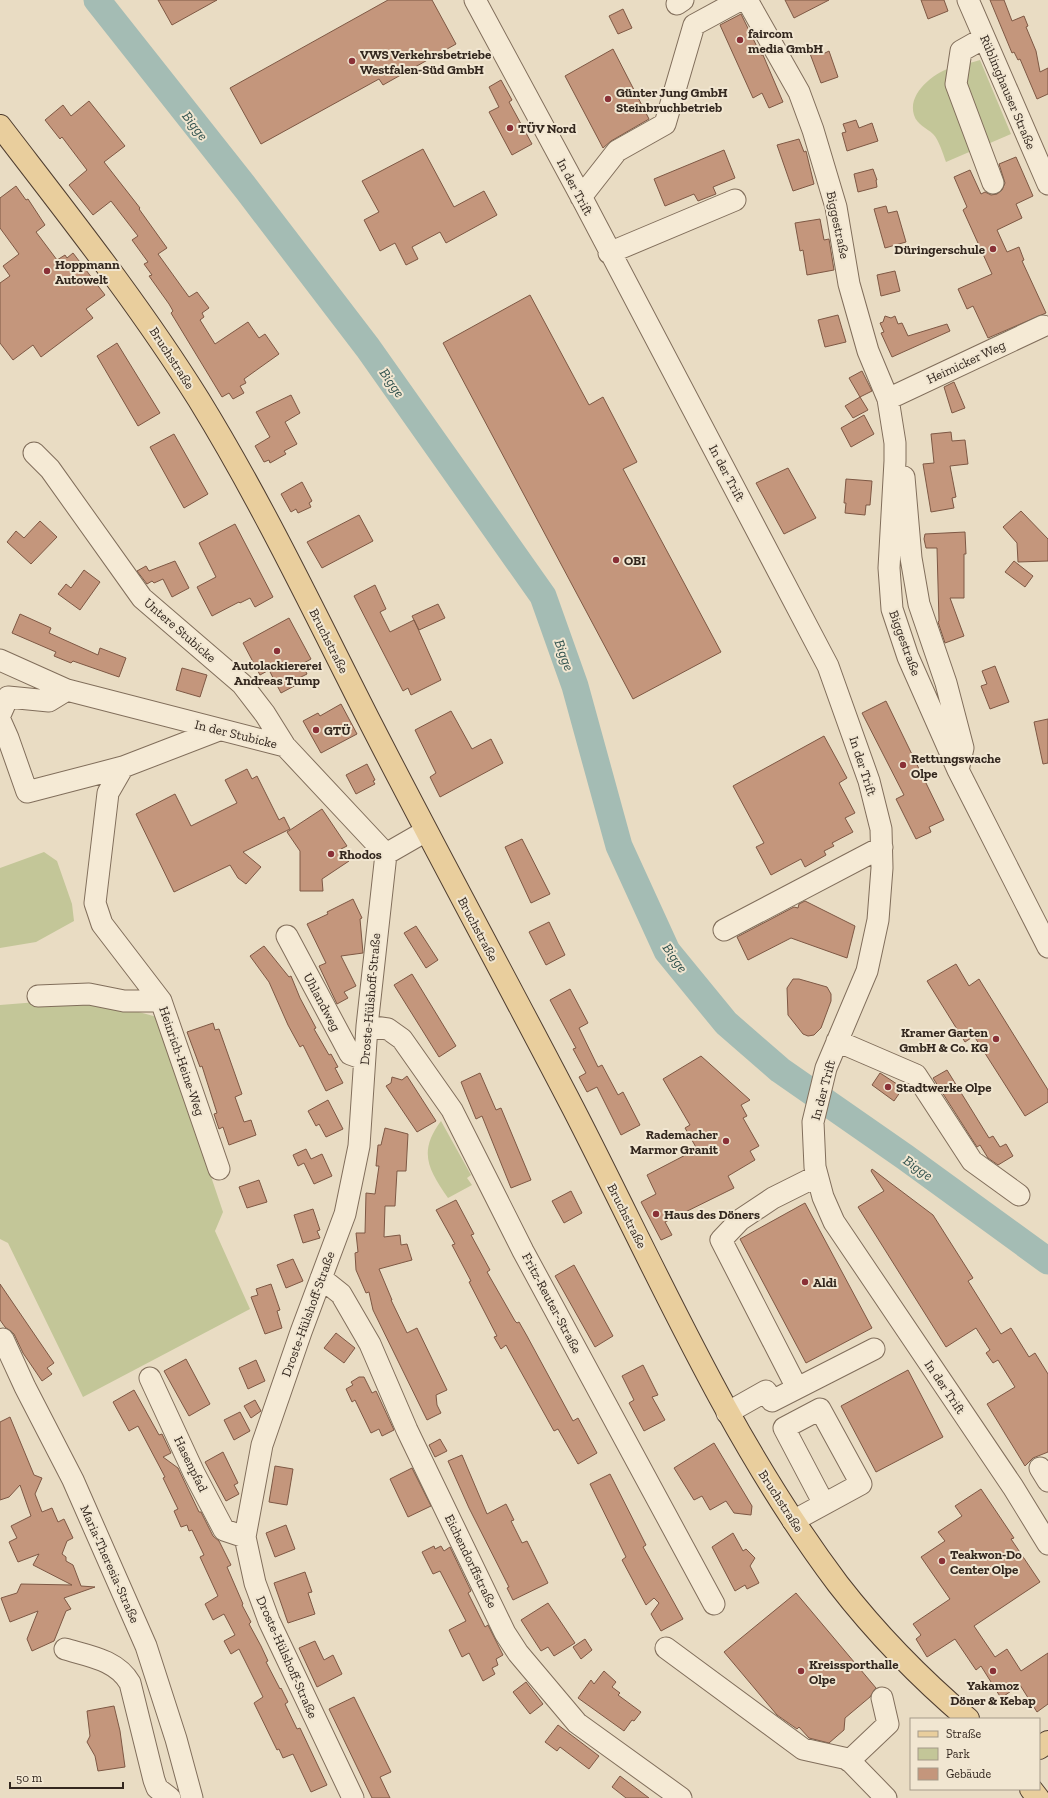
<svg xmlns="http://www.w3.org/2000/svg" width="1048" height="1798" viewBox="0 0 1048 1798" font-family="'Zilla Slab',serif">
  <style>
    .green { fill: #c3c698 }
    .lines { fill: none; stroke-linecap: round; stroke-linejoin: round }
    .river { stroke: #a4bcb4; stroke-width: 27 }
    .building { fill: #c4967c; stroke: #7e5844 }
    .minor-casing { stroke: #816e5b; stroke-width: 23 }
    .major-casing { stroke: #4f3d2f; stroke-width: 24 }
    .minor { stroke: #f5ead5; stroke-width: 21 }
    .major { stroke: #e9ce9d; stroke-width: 22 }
    .poi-dot { fill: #8a3137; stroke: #f1e6d1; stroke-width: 1.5 }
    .labels { text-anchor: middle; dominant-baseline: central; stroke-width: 4; stroke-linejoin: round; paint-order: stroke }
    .poi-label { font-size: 13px; font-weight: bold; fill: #33271e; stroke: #f1e6d1; text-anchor: start }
    .street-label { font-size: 13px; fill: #33271e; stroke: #f1e6d1 }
    .water-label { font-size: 14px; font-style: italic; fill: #2f514d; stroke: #f1e6d1 }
  </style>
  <rect width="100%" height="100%" fill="#e9dcc3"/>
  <path class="green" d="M980,60l31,74 -65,28c-3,-8 -7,-22 -13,-28 -6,-6 -16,-9 -19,-19 -7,-22 21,-43 39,-48 10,-3 18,-4 27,-7z
    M44,852l13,9 15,43 2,17 -38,21 -36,6v-80z
    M88,998l69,19 66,195 -8,19 35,78 -167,88 -75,-154 -8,-4v-234z
    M441,1121l30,54 -4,3 5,7 -24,13c-20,-29 -30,-46 -7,-77z"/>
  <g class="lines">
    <path class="river" d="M97,0l151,191 120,157 175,248 32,90 44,160 48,105 59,72 54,47 125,87 143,104"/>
  </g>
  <path class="building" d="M158,0h59l-45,25z
    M388,0h44l24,44 -73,41 -4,-6 -118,65 -31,-56z
    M785,0h44l-35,18z
    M921,0h23l4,11 -20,8z
    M990,0h14l8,21 12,-5 4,10 -2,1 10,24 4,21 8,-4v26l-11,5 -17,-40 -2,1 -4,-8 -2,1z
    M623,9l9,19 -14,6 -9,-18z
    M741,14l20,41h2l20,47 -14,6 -7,-15 -9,5 -33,-73z
    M820,47l3,7 6,-3 9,26 -17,6 -12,-32z
    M613,49l36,70 -38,22 -8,7 -38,-72z
    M501,80l11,20 -3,2 23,42 -20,11 -23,-43 10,-5 -10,-20z
    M89,101l36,45 -21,16 36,46 -1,1 28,39 -9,6 31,43 8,-5 12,16 -7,5 2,4 -4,3 15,24 33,-22 11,16 6,-4 14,20 -35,25 2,4 -6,3 4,7 -11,6 -4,-6 -7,4 -51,-84 2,-2 -4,-7 -20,-28 3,-1 -8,-11 4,-2 -16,-22 6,-4 -27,-35 -18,14 -24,-30 18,-15 -25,-33 -2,2 -15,-19 18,-15 8,11z
    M856,120l3,8 13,-5 6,18 -31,10 -5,-18 4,-1 -3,-8z
    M799,139l5,13 2,-1 8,33 -21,7 -16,-46z
    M423,149l31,58 30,-16 13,24 -51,28 -6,-11 -28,15 6,12 -12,6 -11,-22 -15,8 -16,-31 15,-8 -17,-31z
    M724,150l11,28 -22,9 3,7 -18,7 -4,-7 -29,12 -11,-27z
    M1016,157l17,39 -17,8 6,14 -25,12 10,22 12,-5 5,13 -2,1 24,52 -58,25 -15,-32 -6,3 -9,-20 34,-15 -29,-64 4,-3 -13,-30 16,-7 11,24 4,-2 6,3 6,-1 5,-4 3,-7 -6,-19z
    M873,169l4,11h-1l1,7 -19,5 -4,-18z
    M16,186l10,14 2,-1 17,26 -9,7 21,28 8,-5 2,3 6,-5 32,42 -19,14 7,9 -52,39 -8,-12 -20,15 -13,-17v-60l10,-7 -7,-10 16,-12 -19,-26v-30z
    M886,206l2,7 9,-2 9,31 -21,6 -11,-39z
    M820,219l4,21 5,-1 5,31 -27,5 -4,-25 -3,1 -5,-28z
    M895,271l5,20 -19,5 -4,-21z
    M530,295l59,110 14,-8 34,65 -14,7 98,183 -88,47 -190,-356z
    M838,315l8,27 -21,5 -7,-27z
    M885,316l6,2 4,-2 3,8 4,-1 6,13 39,-12 3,7 -58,26 -11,-24 3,-1 -4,-9 3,-1z
    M117,343l43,70 -22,13 -41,-70z
    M862,371l10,20 -12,6 8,13 -15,8 -8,-12 15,-9 -11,-19z
    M954,382l11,26 -13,5 -8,-26z
    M291,395l9,18 -15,9 12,22 -13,7 2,3 -16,9 -1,-3 -5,2 -9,-16 15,-9 -14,-25z
    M864,415l10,19 -23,13 -10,-19z
    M951,432l1,9 13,-1 3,24 -18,2 6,31 -4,1 2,10 -23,4 -8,-48 11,-1 -3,-29z
    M174,434l34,60 -24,14 -34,-61z
    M788,468l28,50 -32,16 -28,-51z
    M846,479l26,2 -2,24h-4l-1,10 -20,-2 1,-10h-2z
    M302,482l10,19 -3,2 2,4 -13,6 -2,-4 -5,3 -10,-18z
    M1021,511l27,28v22l-30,1 -1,-19 -14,-16z
    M359,515l14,26 -51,27 -15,-26z
    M40,521l17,16 -26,27 -24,-22 9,-11 8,7z
    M235,524l38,73 -18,10 -5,-9 -10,5 -1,-1 -27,14 -15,-29 19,-10 -17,-34z
    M965,532l1,22h-2v44h-14l14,38 -19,7 -7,-21 1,-1 -2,-73h-11l-2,-9 1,-5z
    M175,561l14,27 -17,9 -9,-18 -9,4 -2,-2 -5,3 -10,-13 9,-5 3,5z
    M1014,561l19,15 -8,11 -20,-15z
    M84,570l16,12 -20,28 -22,-16 8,-10 5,4z
    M375,585l11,24 -6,3 10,20 24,-12 27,60 -30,15 -3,-7 -5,3 -49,-95z
    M438,604l7,14 -26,12 -7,-14z
    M20,614l31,14 -2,5 49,22 2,-7 26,10 -7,19 -46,-16 -2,2 -17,-7 2,-4 -44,-19z
    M289,618l22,41 -9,5 5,10 -12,6 3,4 -17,9 -12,-23 -9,5 -17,-32z
    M995,666l14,36 -19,7 -9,-23 6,-2 -5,-13z
    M182,668l25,7 -7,22 -24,-7z
    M886,701l58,119 -15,7 2,5 -15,7 -20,-40 8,-4 -42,-82z
    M341,704l16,30 -36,19 -18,-32 15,-8 2,3z
    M451,711l21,38 19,-10 12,24 -63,34 -10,-20 6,-4 -21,-43z
    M1048,719v44l-5,1 -9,-42z
    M824,736l23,42 -8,5 16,30 -10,5 8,14 -21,11 2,3 -10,5 2,4 -21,12 -4,-8 -30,16 -15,-28 8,-4 -31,-57z
    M367,764l8,16 -2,1 2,3 -19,10 -10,-19z
    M247,769l5,10 5,-3 22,44 5,-3 6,12 -47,23 18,15 -15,17 -8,-6 -8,-13 -56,27 -38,-78 39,-20 16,32 46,-23 -12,-23z
    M322,809l25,37 -6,3 8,12 -27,18 1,12h-23v-40l-13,-19z
    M522,839l28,55 -19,9 -26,-56z
    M353,899l9,19 -2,1 3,34 -22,3 15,30 -12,6 4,6 -11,6 -18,-38 7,-3 -19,-39 21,-10 -1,-2z
    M805,901l50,25 -8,32 -56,-20 -43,22 -11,-23 57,-30 4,1 1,-4z
    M549,922l16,33 -19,10 -17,-33z
    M416,926l22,34 -12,8 -22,-35z
    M264,946l25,31 2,-1 9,22 16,30 -2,1 15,26 2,-1 7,13 -3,1 8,15 -17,8 -23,-46 -3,2 -12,-22 -19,-43 -19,-26z
    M956,964l13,22 10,-7 69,111v12l-23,14 -51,-80 -9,6 -38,-61z
    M412,974l44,72 -17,11 -45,-72z
    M793,979h6l28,8 4,7v7l-10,27 -7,7 -6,1 -5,-2 -15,-19 -1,-27z
    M570,989l18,34 -9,5 19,39 4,-2 16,30 5,-3 17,33 -19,10 -24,-48 -10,5 -8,-15 7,-4 -13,-24 3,-1 -26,-48z
    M213,1023l2,7 4,-1 23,65 -7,3 9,25 7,-2 5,15 -27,10 -6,-18 -4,2 -5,-15 3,-1 -15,-47 -2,1 -13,-35z
    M701,1056l49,44 -9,5 6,11 -4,2 16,28 -9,5 5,9 -27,16 6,12 -69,34 7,13 -11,5 -20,-38 15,-8 -9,-19 50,-26 -12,-21 5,-3 -27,-46z
    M947,1070l42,68 4,-2 7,11 6,-3 7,12 -15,9 -10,-7 -8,-13 -3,2 -44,-69z
    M480,1073l16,37 5,-2 30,72 -20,8 -29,-72 -6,3 -15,-37z
    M880,1073l23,15 -9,13 -22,-16z
    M407,1076l29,45 -19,11 -31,-46 5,-3 1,-6 10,3z
    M328,1100l15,29 -17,8 -7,-13 -3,2 -8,-15z
    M385,1128l23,6 -2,37h-9l-2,35h-10l-1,31 16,-2 1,10 6,-1 5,16 -33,9 13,31h-1l16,33 10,-5 30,62 -11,5 1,10 4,8 -14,7 -54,-110 -4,-18 -3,1 -10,-23 -1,-17 3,-1 -2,-19h9l1,-40 9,1 4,-28h-3l2,-21h3z
    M306,1149l5,10 11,-5 10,22 -18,8 -10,-21 -6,3 -5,-11z
    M872,1169l61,46 40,63 -5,3 33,53 10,-6 18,29 6,-4 13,21v78l-15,6 -8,8 -38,-62 28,-17 -17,-27 -5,3 -7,-10 4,-3 -14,-22 -30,19 -88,-140 26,-16 -13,-20z
    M259,1180l8,22 -20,6 -8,-21z
    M571,1191l11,22 -18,10 -12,-22z
    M456,1200l18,34 -3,1 19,35 -3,2 28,49 2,2 2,-1 8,14 46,85 5,-3 19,35 -19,11 -20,-35 -4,2 -48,-86 -5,4 -7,-12 3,-1 -28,-54 2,-1 -19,-36 3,-1 -19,-34z
    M805,1203l67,125 -66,35 -66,-124z
    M313,1209l7,21 -3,1 3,7 -17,5 -9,-28z
    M293,1259l10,22 -17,7 -9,-23z
    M574,1265l39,71 -18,11 -40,-71z
    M0,1284l54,79 -7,5 5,6 -10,7 -19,-28 -9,-19 -9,-7 -5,-7z
    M271,1284l9,26 -3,1 5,17 -17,6 -14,-37 7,-2 -2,-6z
    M336,1333l19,15 -11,15 -20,-15z
    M186,1359l24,45 -21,12 -25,-45z
    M256,1360l9,21 -17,8 -9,-21z
    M643,1365l15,30 -6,2 13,23 -21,11 -15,-28 5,-3 -12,-24z
    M908,1370l35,67 -67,35 -35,-66z
    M359,1377h5l8,16 4,-2 18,39 -12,6 -3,-7 -8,4 -16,-33 -3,2 -6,-13 7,-4 -2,-3z
    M134,1390l25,45 3,-1 9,19 -8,4 15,11 21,44h2l12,24 6,5 12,24 -4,2 16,37 -1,1 9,17 -2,2 12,22 7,15 -2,1 14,27 1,-1 7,14 -3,2 12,25 3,-1 27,57 -16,7 -18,-38 -10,4 -4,-9 -2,1 -23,-47 9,-6 -24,-48 -8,5 -7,-13 11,-6 -11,-21 -11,6 -8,-16 13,-8 -18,-39 4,-2 -12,-25 -3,1 -2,-6 -6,2 -7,-16 4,-2 -15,-31 2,-1 -27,-51 -9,5 -16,-29z
    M255,1400l6,11 -10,7 -7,-12z
    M240,1412l10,19 -16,9 -10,-20z
    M10,1417l24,58 8,3 -7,16 7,18 10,-4 6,14 6,-3 9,19 -6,3 -5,13 4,3v4l7,4 8,21 14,1 -31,11 7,11 -5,2 -12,30 -22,10 -5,-12 11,-28 -28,11 -9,-24 16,-5 4,-9 51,1 -39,-20 6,-11 -21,8 -9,-20 8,-4 -6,-12 20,-10 -11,-31 -11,12 -9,3v-78z
    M440,1439l7,12 -12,6 -6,-12z
    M714,1443l38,63 -1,9 -17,-2 -8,-12 -16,9 -8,-14 -8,4 -20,-32z
    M223,1452l15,31 -4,2 5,9 -13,7 -21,-39z
    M462,1455l25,59 19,-10 8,16 -3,1 11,22 5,-2 21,42 -35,17 -6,-12 2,-1 -40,-79 -21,-47z
    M275,1466l18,3 -6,36 -18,-3z
    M412,1468l19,38 -23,11 -18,-38z
    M610,1474l36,71 -3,2 40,72 -22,12 -10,-17 8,-11 -5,-5 -8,7 -24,-45 4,-3 -36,-73z
    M981,1489l33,49 -3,1 29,43 -66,44 21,31 12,-8 14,22 27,-18v51l-11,8 -17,-27 -19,13 -20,-32 -5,4 -21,-31 -28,18 -11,-18 5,-4 -8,-11 37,-25 -29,-42 24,-16 -7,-9 24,-16 -7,-10z
    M286,1525l9,24 -20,8 -9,-24z
    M733,1533l10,18 3,-2 9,9 -5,8 9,17 -12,6 -2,-4 -10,6 -23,-44z
    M434,1546l1,3 6,-3 3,5 6,-4 21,44 -3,2 17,34 3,-2 15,30 -7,4 2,6 -6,3 3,6 -12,7 -14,-28 -7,4 -13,-27 17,-9 -26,-50 -7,3 -11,-22z
    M305,1572l7,20 -4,1 7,21 -27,9 -14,-40z
    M796,1593l80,95 -6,9 -25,21 -1,12 -15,13 -20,-5 -10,-11 -2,2 -20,-14 -53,-63z
    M548,1603l27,40 -21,13 -6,-9 -7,4 -20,-31z
    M585,1639l7,11 -11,9 -8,-12z
    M315,1641l9,19 9,-5 9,19 -25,13 -18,-39z
    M604,1671l12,11 -4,5 8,6 -2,2 23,17 -7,9 -2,-1 -8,11 -46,-33 13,-18 3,4z
    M526,1682l17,22 -13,10 -17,-22z
    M354,1697l37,75 -11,5 10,21h-18l-43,-89z
    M114,1706l6,25 5,36 -27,4 -3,-15 -8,-14 3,-6 -3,-25z
    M558,1725l41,31 -10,13 -29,-22 -3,4 -12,-9z
    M620,1776l29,22h-23l-14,-11z"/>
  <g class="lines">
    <g class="minor-casing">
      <path id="minor" d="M475,0l109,202 244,464 41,115 12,48 1,39 -4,52 -11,51 -41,97 -13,54 2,45 8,30 11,25 179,265 35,57
        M747,0l52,92 14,38 23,77 13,77 19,67 20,48 7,44v18l-6,107 3,41 16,48 50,113 90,177
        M968,0l80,184
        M677,4l6,-4
        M984,38l-23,13 -5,33 37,99
        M581,197l36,-46 48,-27 29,-99 46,-25
        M609,253l126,-53
        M888,399l155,-73
        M34,453l16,16 92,129 100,86 23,30 20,32
        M904,477l7,81 8,46 27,79 17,65 -5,22
        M0,660l67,30 218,56 101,108
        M0,715l8,-18 41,4 18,-11
        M0,720l8,18 19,54 96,-25
        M724,930l158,-83
        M287,936l63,118 14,5
        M38,996l51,-2 35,7h37
        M367,1026l21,3 14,10 50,71 71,141 191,353
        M837,1041l79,34 56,86 47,34
        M219,1169l-58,-168 -59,-77 -7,-21 13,-110 15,-26 96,-37
        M321,1278l20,16 29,50 37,86 98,203 13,20 59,70 104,75
        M3,1339l22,48 48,93 73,166 30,93 16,59
        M150,1378l44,95 30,57 21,7
        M797,1388l-76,-148 19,-20 33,-22 44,-22
        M727,1413l39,-22 6,10 102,-52
        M1040,1468l8,13
        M793,1521l68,-37 -41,-75 -36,19 40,76
        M666,1648l137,101 45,10 38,39
        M65,1649c24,7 52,11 65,34l24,97 3,8 13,10
        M849,1761l39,-37 -6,-26
        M353,1798l-84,-177 -14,-38 -10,-46 17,-92 39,-113 44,-118 14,-68 8,-120 19,-172 40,-23"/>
    </g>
    <g class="major-casing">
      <path id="major" d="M0,126c69,90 139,178 199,274 64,104 117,216 172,324 66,129 135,255 202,384 83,161 155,330 265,476 38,49 83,95 130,135
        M1039,1748l9,-6
        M1031,1789l7,9"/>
    </g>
    <use href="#minor" class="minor"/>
    <use href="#major" class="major"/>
  </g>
  <g class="poi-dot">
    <circle cx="740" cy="40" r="4"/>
    <circle cx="352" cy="61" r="4"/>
    <circle cx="608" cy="99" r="4"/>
    <circle cx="510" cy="128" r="4"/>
    <circle cx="993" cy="249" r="4"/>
    <circle cx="47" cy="271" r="4"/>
    <circle cx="616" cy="560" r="4"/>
    <circle cx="277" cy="651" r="4"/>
    <circle cx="316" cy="730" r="4"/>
    <circle cx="903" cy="765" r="4"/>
    <circle cx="331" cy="854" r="4"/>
    <circle cx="996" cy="1039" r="4"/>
    <circle cx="888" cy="1087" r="4"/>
    <circle cx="726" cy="1141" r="4"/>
    <circle cx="656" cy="1214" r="4"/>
    <circle cx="805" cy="1282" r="4"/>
    <circle cx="942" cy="1561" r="4"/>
    <circle cx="801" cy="1671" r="4"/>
    <circle cx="993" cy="1671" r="4"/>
  </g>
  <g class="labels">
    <g class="poi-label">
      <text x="748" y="33">faircom<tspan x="748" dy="15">media GmbH</tspan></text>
      <text x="360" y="54">VWS Verkehrsbetriebe<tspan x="360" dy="15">Westfalen-Süd GmbH</tspan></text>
      <text x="616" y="92">Günter Jung GmbH<tspan x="616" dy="15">Steinbruchbetrieb</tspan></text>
      <text x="518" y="128">TÜV Nord</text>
      <text x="985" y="249" text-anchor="end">Düringerschule</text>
      <text x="55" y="264">Hoppmann<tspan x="55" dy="15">Autowelt</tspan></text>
      <text x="624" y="560">OBI</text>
      <text x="277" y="665" text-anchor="middle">Autolackiererei<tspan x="277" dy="15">Andreas Tump</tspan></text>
      <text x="324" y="730">GTÜ</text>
      <text x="911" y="758">Rettungswache<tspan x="911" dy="15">Olpe</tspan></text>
      <text x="339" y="854">Rhodos</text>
      <text x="988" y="1032" text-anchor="end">Kramer Garten<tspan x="988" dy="15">GmbH &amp; Co. KG</tspan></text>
      <text x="896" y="1087">Stadtwerke Olpe</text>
      <text x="718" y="1134" text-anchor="end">Rademacher<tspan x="718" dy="15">Marmor Granit</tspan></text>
      <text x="664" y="1214">Haus des Döners</text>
      <text x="813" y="1282">Aldi</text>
      <text x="950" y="1554">Teakwon-Do<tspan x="950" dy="15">Center Olpe</tspan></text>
      <text x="809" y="1664">Kreissporthalle<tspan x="809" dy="15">Olpe</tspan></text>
      <text x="993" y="1685" text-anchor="middle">Yakamoz<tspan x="993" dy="15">Döner &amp; Kebap</tspan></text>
    </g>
    <g class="street-label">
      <text transform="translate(1008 92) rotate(67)">Rüblinghauser Straße</text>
      <text transform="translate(575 187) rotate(62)">In der Trift</text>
      <text transform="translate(838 225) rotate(78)">Biggestraße</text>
      <text transform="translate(172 358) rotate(57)">Bruchstraße</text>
      <text transform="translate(966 362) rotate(-25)">Heimicker Weg</text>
      <text transform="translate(727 473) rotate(62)">In der Trift</text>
      <text transform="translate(180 630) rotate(41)">Untere Stubicke</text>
      <text transform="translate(329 641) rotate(63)">Bruchstraße</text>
      <text transform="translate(905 643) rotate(70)">Biggestraße</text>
      <text transform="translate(236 734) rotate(14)">In der Stubicke</text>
      <text transform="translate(863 766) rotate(72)">In der Trift</text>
      <text transform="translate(478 929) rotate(62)">Bruchstraße</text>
      <text transform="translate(370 999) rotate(-85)">Droste-Hülshoff-Straße</text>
      <text transform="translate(322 1002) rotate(62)">Uhlandweg</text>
      <text transform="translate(182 1061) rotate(71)">Heinrich-Heine-Weg</text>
      <text transform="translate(823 1090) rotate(-75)">In der Trift</text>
      <text transform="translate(627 1216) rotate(63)">Bruchstraße</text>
      <text transform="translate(552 1303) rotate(62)">Fritz-Reuter-Straße</text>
      <text transform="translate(308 1314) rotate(-70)">Droste-Hülshoff-Straße</text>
      <text transform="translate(945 1387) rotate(56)">In der Trift</text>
      <text transform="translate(191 1464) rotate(64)">Hasenpfad</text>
      <text transform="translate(781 1501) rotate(57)">Bruchstraße</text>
      <text transform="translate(471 1561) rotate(64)">Eichendorffstraße</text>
      <text transform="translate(110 1564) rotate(66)">Maria-Theresia-Straße</text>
      <text transform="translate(287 1657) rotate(66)">Droste-Hülshoff-Straße</text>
    </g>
    <g class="water-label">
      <text transform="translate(195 126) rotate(52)">Bigge</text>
      <text transform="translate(392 383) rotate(55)">Bigge</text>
      <text transform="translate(564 655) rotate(70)">Bigge</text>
      <text transform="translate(675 958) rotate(55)">Bigge</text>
      <text transform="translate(918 1168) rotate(35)">Bigge</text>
    </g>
  </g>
  <rect x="910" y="1718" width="130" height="72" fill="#f1e6d1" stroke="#a59a89"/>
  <rect x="918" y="1731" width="20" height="6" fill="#e9ce9d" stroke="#a59a89"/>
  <text x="946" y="1738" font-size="12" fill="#33271e">Straße</text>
  <rect x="918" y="1748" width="20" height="12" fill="#c3c698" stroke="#a59a89"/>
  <text x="946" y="1758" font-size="12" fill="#33271e">Park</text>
  <rect x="918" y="1768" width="20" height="12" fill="#c4967c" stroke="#a59a89"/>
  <text x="946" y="1778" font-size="12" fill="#33271e">Gebäude</text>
  <path d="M10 1782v6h113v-6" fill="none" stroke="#33271e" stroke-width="2"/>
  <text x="16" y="1782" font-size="12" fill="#33271e" stroke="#f1e6d1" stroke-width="3" paint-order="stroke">50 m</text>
</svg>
